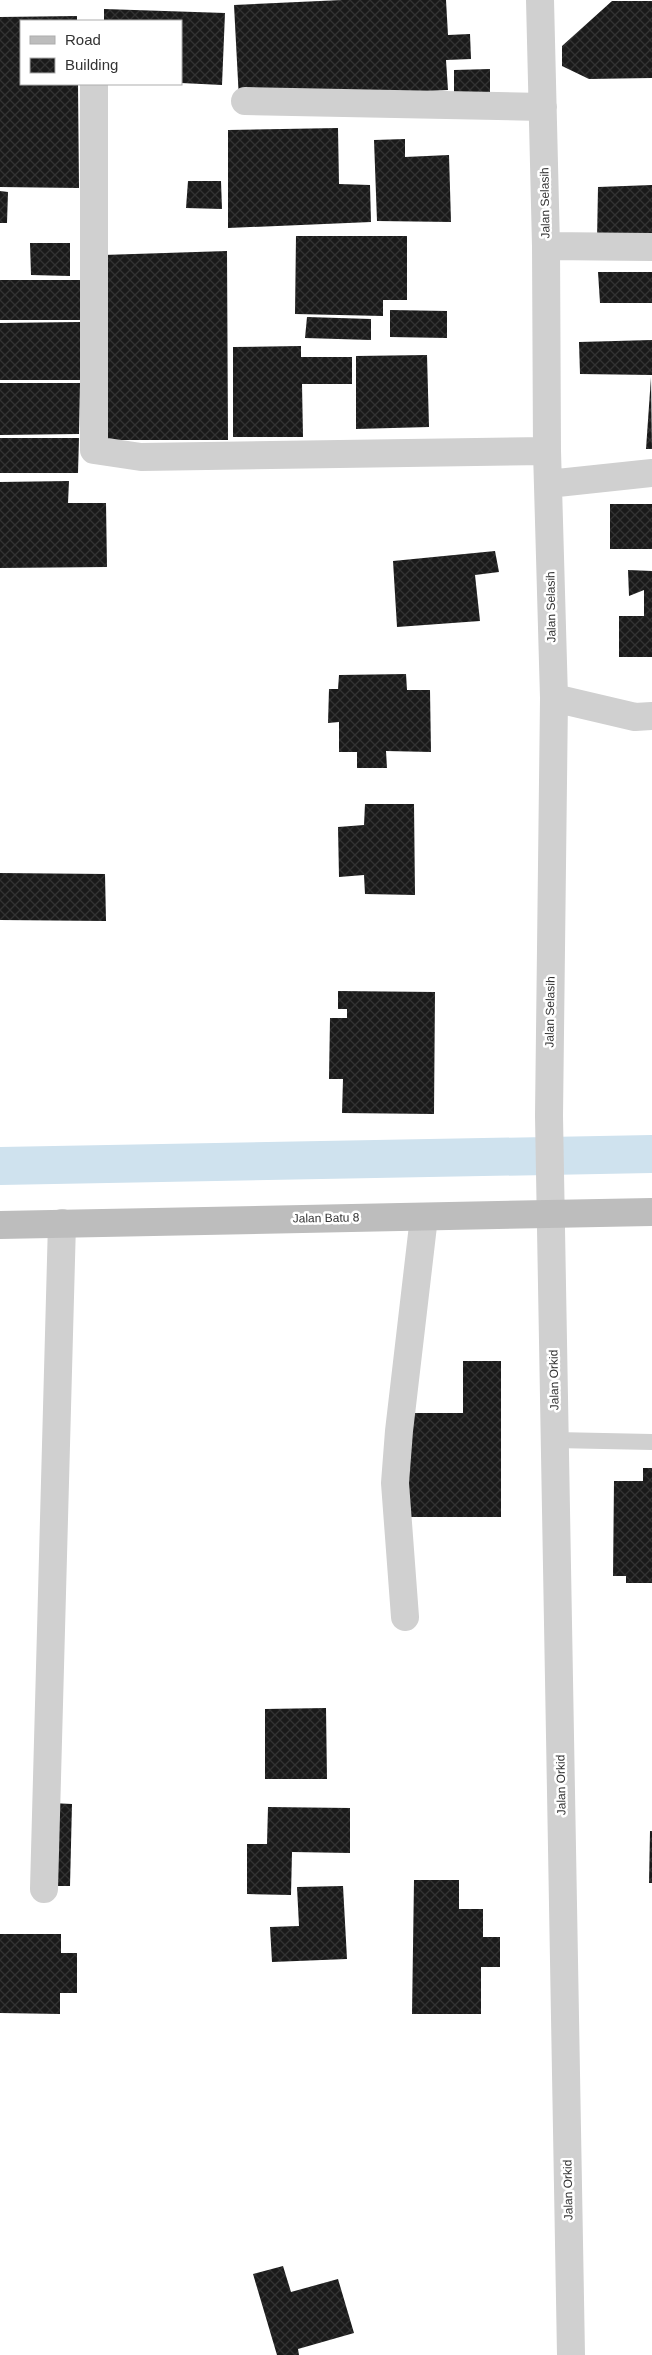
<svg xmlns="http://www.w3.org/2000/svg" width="652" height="2355" viewBox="0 0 652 2355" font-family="Arial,sans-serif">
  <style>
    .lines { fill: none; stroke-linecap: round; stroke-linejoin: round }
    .canal { stroke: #cfe2ee; stroke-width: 38 }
    .building { fill: url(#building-cross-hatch) }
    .lane { stroke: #d0d0d0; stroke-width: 16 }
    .street { stroke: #d0d0d0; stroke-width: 28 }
    .secondary { stroke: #bdbdbd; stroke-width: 28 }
    .labels { text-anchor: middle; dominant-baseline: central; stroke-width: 5; stroke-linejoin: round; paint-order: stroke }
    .street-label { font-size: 12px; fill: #333; stroke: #fff }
  </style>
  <defs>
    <pattern id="building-cross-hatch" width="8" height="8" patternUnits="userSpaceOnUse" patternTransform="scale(1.25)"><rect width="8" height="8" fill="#1a1a1a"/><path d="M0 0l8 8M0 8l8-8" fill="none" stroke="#333"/></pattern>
  </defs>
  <rect width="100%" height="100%" fill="#fff"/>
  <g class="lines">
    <path class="canal" d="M0,1166l652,-12"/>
  </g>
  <path class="building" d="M342,0h104l2,35 22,-1 1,25 -25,1 2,30 -209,10 -5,-95z
    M612,1h40v77l-63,1 -27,-13v-20z
    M104,9l121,4 -3,72 -41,-2v-62h-77z
    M77,16v5h-56v63h57l1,104 -79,-1v-170z
    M490,69v26l-36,1v-26z
    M338,128l1,56 31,1 1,37 -143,6v-98z
    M405,139v18l44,-2 2,67 -74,-1 -3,-81z
    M188,181h33l1,28 -36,-1z
    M652,185v55l-55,1 1,-54z
    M0,191l8,1 -1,31h-7z
    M296,236h111v64h-24v16l-88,-2z
    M30,243h40v33l-39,-1z
    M227,251l1,189h-124l-1,-185z
    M598,272h54v31h-52z
    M0,280h81v40h-81z
    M390,310l57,1v27l-57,-1z
    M307,317l64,2v21l-66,-2z
    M80,322v58h-80v-57z
    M652,340v35l-72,-1 -1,-32z
    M301,346v11h51v27h-50l1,53h-70v-90z
    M427,355l2,72 -73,2v-73z
    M651,377l1,72h-6z
    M0,383h80l-1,51 -79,1z
    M0,438h79l-1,35h-78z
    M69,481l-1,22h38l1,64 -107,1v-86z
    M610,504h42v45h-42z
    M495,551l4,21 -24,3 5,46 -83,6 -4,-66z
    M628,570l24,1v86h-33v-41h25v-26l-15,6z
    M406,674l1,16h23l1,62 -45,-1 1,17h-30v-16h-18v-30l-11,1 1,-34h9l1,-14z
    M365,804h49l1,91 -50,-1 -1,-19 -25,2 -1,-50 26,-2z
    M0,873l105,1 1,47 -106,-1z
    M338,991l97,1 -1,122 -92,-1 1,-34h-14l1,-61h17v-9h-9z
    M463,1361h38v156h-93v-104h55z
    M643,1468h9v115h-26v-7h-13l1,-95h29z
    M326,1708l1,71h-62v-70z
    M51,1803l21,1 -2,82h-20z
    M268,1807l82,1v45l-58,-1 -1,43 -44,-1v-50h20z
    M650,1831h2v52h-3z
    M414,1880h45v29h24v28h17v30h-19v47h-69z
    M343,1886l4,73 -75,3 -2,-35 29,-1 -2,-39z
    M0,1934h61v19h16v40h-17v21l-60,-1z
    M283,2266l8,26 47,-13 16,54 -56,16 1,6h-22l-24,-81z"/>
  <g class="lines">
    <path class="lane" d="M555,1440l97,2"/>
    <path class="street" d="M540,0l6,246 1,205 7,247 -5,418 22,1239
      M94,84v366l47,7 406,-6
      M245,101l298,6
      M546,246l106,1
      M548,484l104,-11
      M554,698l81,19 17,-1
      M405,1617l-10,-134 4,-52 25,-214
      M44,1889l18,-666"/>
    <path class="secondary" d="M0,1225l652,-13"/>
  </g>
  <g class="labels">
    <g class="street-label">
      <text transform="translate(545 203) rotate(-91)">Jalan Selasih</text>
      <text transform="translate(551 607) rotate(-91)">Jalan Selasih</text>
      <text transform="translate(550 1012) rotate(-89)">Jalan Selasih</text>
      <text transform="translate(326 1218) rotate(-1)">Jalan Batu 8</text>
      <text transform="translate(554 1380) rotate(-91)">Jalan Orkid</text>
      <text transform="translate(561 1785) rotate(-91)">Jalan Orkid</text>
      <text transform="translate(568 2190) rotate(-91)">Jalan Orkid</text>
    </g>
  </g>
  <rect x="20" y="20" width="162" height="65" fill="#ffffff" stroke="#adadad"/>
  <rect x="30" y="36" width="25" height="8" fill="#bdbdbd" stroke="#adadad"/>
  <text x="65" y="45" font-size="15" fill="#333333">Road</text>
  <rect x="30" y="58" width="25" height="15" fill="url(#building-cross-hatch)" stroke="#adadad"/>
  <text x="65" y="70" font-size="15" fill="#333333">Building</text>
</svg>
